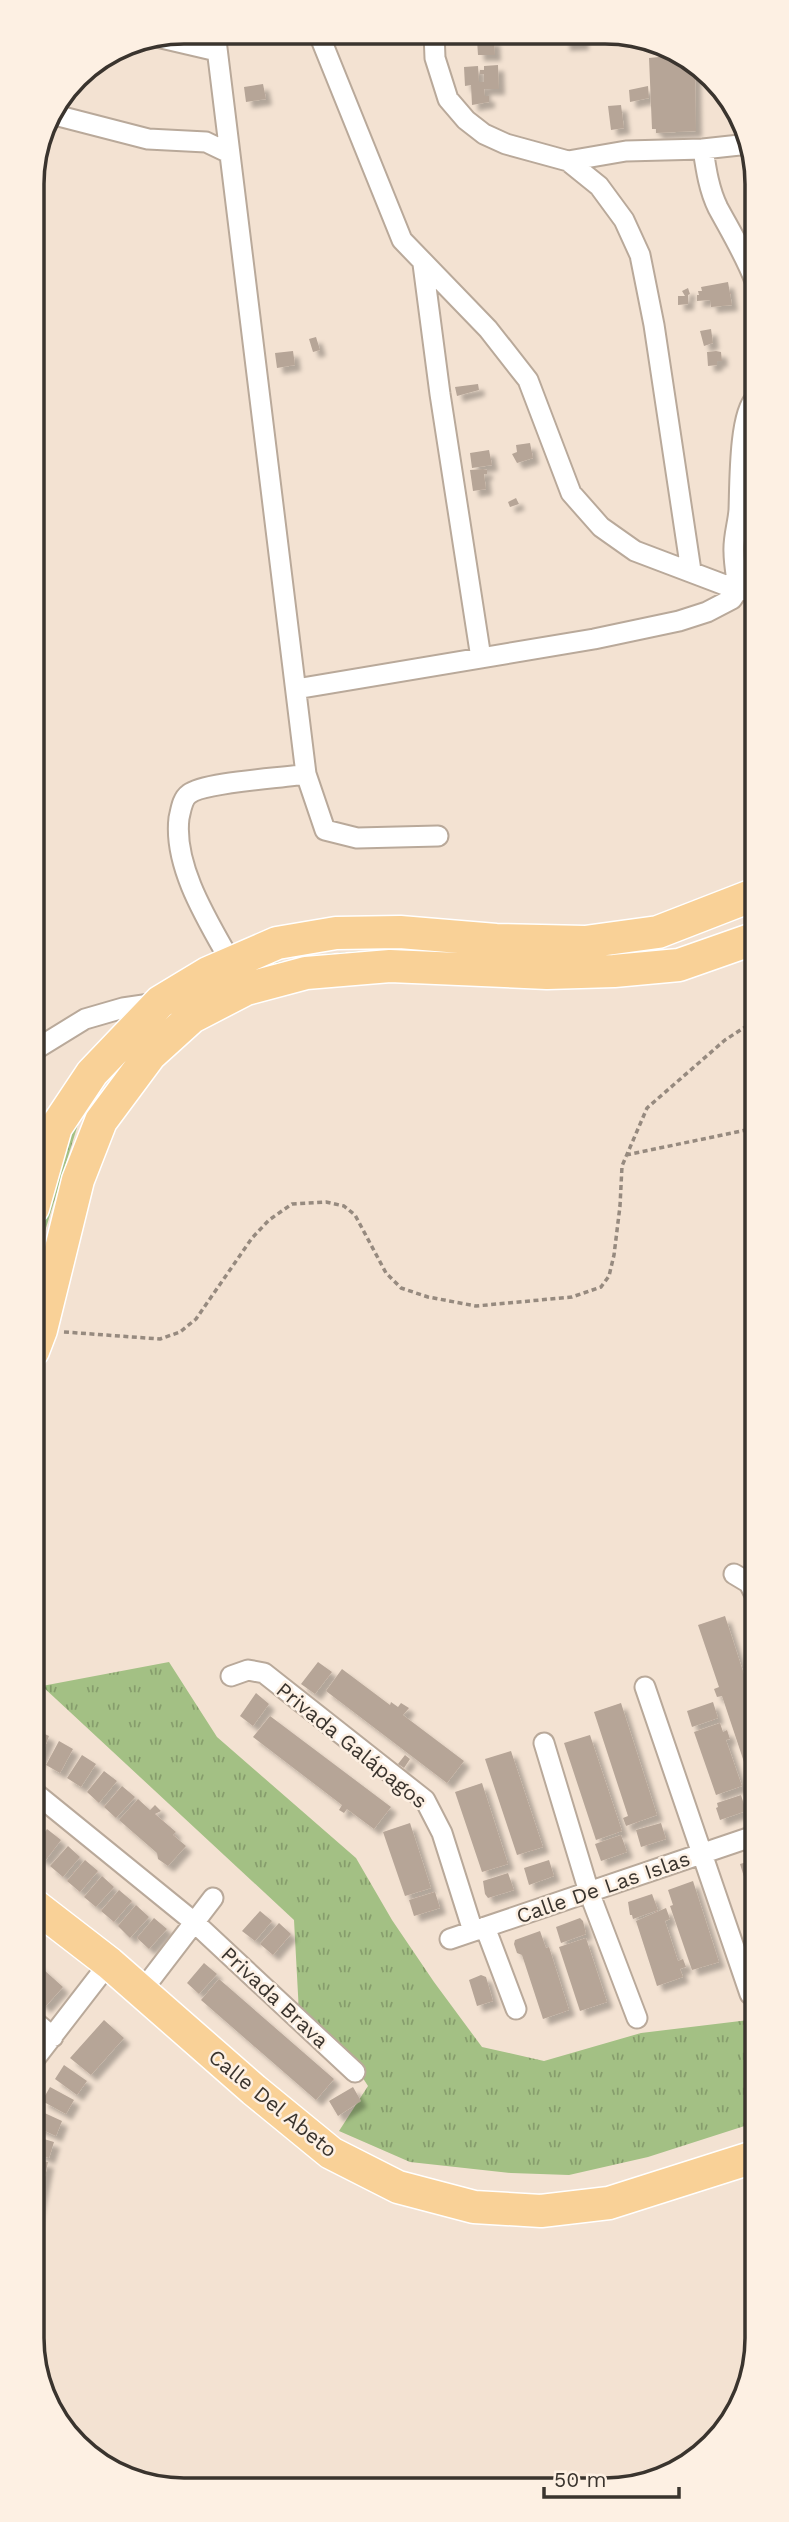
<svg xmlns="http://www.w3.org/2000/svg" width="789" height="2522" viewBox="0 0 789 2522" font-family="'Work Sans',sans-serif">
  <style>
    .grass { fill: url(#grass-tufts) }
    .building { fill: #b6a597; filter: url(#shadow) }
    .lines { fill: none; stroke-linecap: round; stroke-linejoin: round }
    .minor-casing { stroke: #b9a99a; stroke-width: 23 }
    .primary-casing { stroke: #fff; stroke-width: 35 }
    .path { stroke: #968a7f; stroke-width: 3.5; stroke-dasharray: 5 3.5; stroke-linecap: butt }
    .minor { stroke: #fff; stroke-width: 19 }
    .primary { stroke: #f9d197; stroke-width: 32 }
    .labels { text-anchor: middle; dominant-baseline: central; stroke-width: 5; stroke-linejoin: round; paint-order: stroke }
    .street-label { font-size: 21px; fill: #3a342e; stroke: #fdf0e3 }
    .rim { fill: none; stroke: #3a342e; stroke-width: 3.5 }
  </style>
  <defs>
    <pattern id="grass-tufts" width="24" height="20" patternUnits="userSpaceOnUse" patternTransform="scale(1.75)"><rect width="24" height="20" fill="#a3c084"/><path d="M3 7l-1-3M5 7V3M7 7l1-3M15 17l-1-3M17 17v-4M19 17l1-3" fill="none" stroke="#869d6c"/></pattern>
    <filter id="shadow"><feDropShadow dx="6" dy="6" stdDeviation="2" flood-color="#0004"/></filter>
  </defs>
  <rect width="100%" height="100%" fill="#f3e2d2"/>
  <path class="grass" d="M361,951l10,5 -213,70 -59,60 -20,35 -46,149v-32l23,-82 16,-38 80,-97 110,-56 63,-11z
    M169,1662l48,75 139,121 36,62 42,62 48,65 62,14 97,-28 116,-14v103l-109,35 -79,18 -58,-2 -101,-11 -71,-31 29,-45 -22,-34 -47,-39 -5,-93 -252,-234z"/>
  <path class="building" d="M563,34h19l1,10 -19,1z
    M494,39l1,16h-17l-1,-15z
    M658,47l37,20 1,64 -40,2v-4h-4l-3,-71 10,-1z
    M498,65l1,24h-15l1,7h4v6l-17,3 -1,-20 -6,1 -1,-19 14,-1 1,16h5v-8h-4v-4h4v-4z
    M263,84l3,15 -20,3 -2,-15z
    M648,86l1,12 -19,4 -1,-12z
    M621,105l3,23 -13,2 -3,-24z
    M728,282l4,23 -21,2 -1,-7 -13,1v-6h2l-1,-4h4l-1,-4z
    M688,288l2,6 -2,1v9l-10,1v-9h7l-3,-5z
    M711,329l2,14 -9,3 -4,-15z
    M316,337l4,13 -7,2 -4,-13z
    M293,351l2,14 -18,3 -2,-15z
    M716,351l5,1 1,9h-5v4l-9,1 -1,-14z
    M478,384l1,6 -22,6 -2,-9z
    M530,443l3,15 -16,5 -5,-9 5,-2 -1,-7z
    M489,450l3,15 -20,3 -2,-15z
    M483,469l4,1v4h-3l2,15 -13,2 -3,-21z
    M516,498l3,6 -9,3 -2,-5z
    M725,1616l31,95 1,71 -6,1 -29,-87 -5,1 -3,-8 5,-2 -21,-62z
    M318,1662l14,10 -17,22 -14,-10z
    M342,1669l48,36 1,-3 7,5 3,-4 8,5 -6,7 61,46 -17,22 -121,-92z
    M256,1693l13,11 -16,22 -13,-10z
    M713,1702l5,16 -26,9 -5,-16z
    M621,1703l36,112 -31,11 -3,-8 5,-2 -34,-104z
    M270,1716l121,91 -17,22 -27,-20 -3,4 -5,-3 3,-5 -89,-68z
    M720,1723l3,9 4,-2 3,9 -4,1 16,46 -26,9 -22,-63z
    M34,1729l15,7 -10,26 -5,-3z
    M590,1735l32,96 -26,9 -32,-97z
    M59,1741l14,8 -13,24 -14,-8z
    M511,1751l32,96 -26,8 -32,-96z
    M82,1755l14,9 -15,23 -14,-9z
    M405,1755l5,4 -6,9 -6,-4z
    M104,1771l13,10 -18,22 -12,-11z
    M482,1783l26,81 -26,8 -27,-80z
    M122,1786l13,11 -19,21 -12,-11z
    M741,1795l5,16 -26,9 -4,-12 2,-1 -1,-4z
    M138,1799l12,11 5,-5 6,6 -6,3 21,18 -3,3 13,11 -18,20 -10,-7 -1,-6 -38,-33z
    M410,1823l21,65 -26,8 -22,-64z
    M661,1823l5,16 -25,8 -5,-17z
    M47,1829l14,11 -16,21 -11,-8v-5z
    M621,1835l6,17 -26,9 -6,-17z
    M68,1846l12,11 -17,20 -13,-11z
    M757,1859v17l-12,4 -5,-16z
    M85,1860l13,11 -18,21 -13,-11z
    M549,1860l5,16 -25,9 -5,-17z
    M508,1873l6,17 -26,8 -3,-4 -2,-13z
    M102,1876l12,11 -18,20 -12,-10z
    M693,1881l26,81 -27,8 -22,-64 3,-1 -5,-15z
    M757,1882v24h-1l-7,-21z
    M119,1890l13,11 -18,21 -13,-11z
    M435,1892l5,16 -26,8 -5,-16z
    M652,1894l6,16 -25,9 -1,-4h-2l-2,-13z
    M136,1905l13,12 -19,21 -12,-12z
    M666,1908l4,11 -5,2 13,40 5,-2 3,8 -6,2 3,8 -26,9 -21,-65z
    M260,1911l12,10 -17,20 -13,-10z
    M154,1918l13,11 -18,20 -12,-11z
    M580,1918l3,3 3,13 -25,9 -5,-16z
    M279,1923l12,11 -18,21 -13,-11z
    M540,1931l6,17 3,-1 20,63 -26,9 -21,-64 -5,-2 -3,-9 1,-4z
    M586,1938l21,64 -27,9 -21,-64z
    M34,1961l29,26 -18,20 -11,-10z
    M204,1963l13,11 -18,20 -12,-11z
    M481,1975l5,2 7,24 -16,5 -8,-26z
    M219,1979l115,100 -18,21 -115,-100z
    M104,2020l20,18 -33,37 -21,-17z
    M64,2065l23,16 -10,14 -22,-16z
    M50,2087l24,13 -8,14 -24,-13z
    M353,2087l8,14 -23,15 -9,-15z
    M38,2110l24,11 -6,15 -22,-10v-10z
    M34,2136l20,6 -5,16 -15,-5z
    M34,2159l14,3 -13,62h-1z"/>
  <g class="lines">
    <g class="minor-casing">
      <path id="minor" d="M215,32l91,742 19,56 32,8 81,-2
        M318,32l84,208 86,89 40,51 43,113 30,34 34,24 103,39 17,1
        M434,33l1,25 13,41 18,21 18,14 22,10 62,17 58,-10 77,-2 46,-5
        M157,37l60,14
        M51,114l97,25 58,3 23,11
        M703,149c3,20 6,41 15,59 13,24 27,47 37,73
        M568,161l31,25 25,34 16,35 14,70 37,246
        M423,264l17,130 41,264
        M296,689l298,-50 85,-18 28,-9 25,-13 6,-9c-1,-12 -4,-25 -4,-38 -1,-14 4,-28 5,-42 1,-25 0,-95 16,-111
        M232,964c-23,-41 -59,-97 -53,-146 2,-8 3,-19 10,-24 15,-12 95,-16 117,-20
        M33,1051l52,-32 38,-11 34,-5
        M734,1574l15,9 7,14
        M231,1676l17,-6 16,3 161,127 17,33 31,98
        M645,1687l105,307
        M544,1743l45,149 48,126
        M34,1792l160,130 161,150
        M485,1927l31,82
        M450,1939l307,-104
        M141,1992l72,-94
        M34,2021l19,16
        M34,2060l75,-97"/>
    </g>
    <g class="primary-casing">
      <path id="primary" d="M33,1208l23,-81 36,-54 68,-71 48,-29 69,-30 59,-10 64,-1 96,8 89,2 73,-10 98,-38
        M33,1351l8,-21 37,-150 23,-59 49,-66 42,-38 54,-28 60,-16 84,-7 157,7 67,-2 65,-6 77,-27
        M34,1905l75,58 145,127 77,63 67,34 76,20 67,4 68,-8 148,-47"/>
    </g>
    <path class="path" d="M626,1155l130,-27
      M64,1332l96,7 20,-7 16,-13 56,-81 17,-18 23,-16 34,-2 18,4 11,9 31,58 15,15 27,9 48,9 96,-9 29,-10 8,-11 5,-21 6,-49 2,-40 25,-58 78,-68 31,-20"/>
    <use href="#minor" class="minor"/>
    <use href="#primary" class="primary"/>
  </g>
  <g class="labels">
    <g class="street-label">
      <text transform="translate(352 1745) rotate(39)">Privada Galápagos</text>
      <text transform="translate(603 1887) rotate(-19)">Calle De Las Islas</text>
      <text transform="translate(275 1997) rotate(43)">Privada Brava</text>
      <text transform="translate(273 2103) rotate(39)">Calle Del Abeto</text>
    </g>
  </g>
  <path d="M0 0H789V2522H0ZM184 44H605A140 140 0 0 1 745 184V2338A140 140 0 0 1 605 2478H184A140 140 0 0 1 44 2338V184A140 140 0 0 1 184 44Z" fill="#fdf0e3" fill-rule="evenodd"/>
  <path class="rim" d="M184 44H605A140 140 0 0 1 745 184V2338A140 140 0 0 1 605 2478H184A140 140 0 0 1 44 2338V184A140 140 0 0 1 184 44Z"/>
  <path d="M544 2487v10h135v-10" fill="none" stroke="#3a342e" stroke-width="3.5"/>
  <text x="554" y="2487" font-size="21" fill="#3a342e" stroke="#fdf0e3" stroke-width="5" paint-order="stroke">50 m</text>
</svg>
